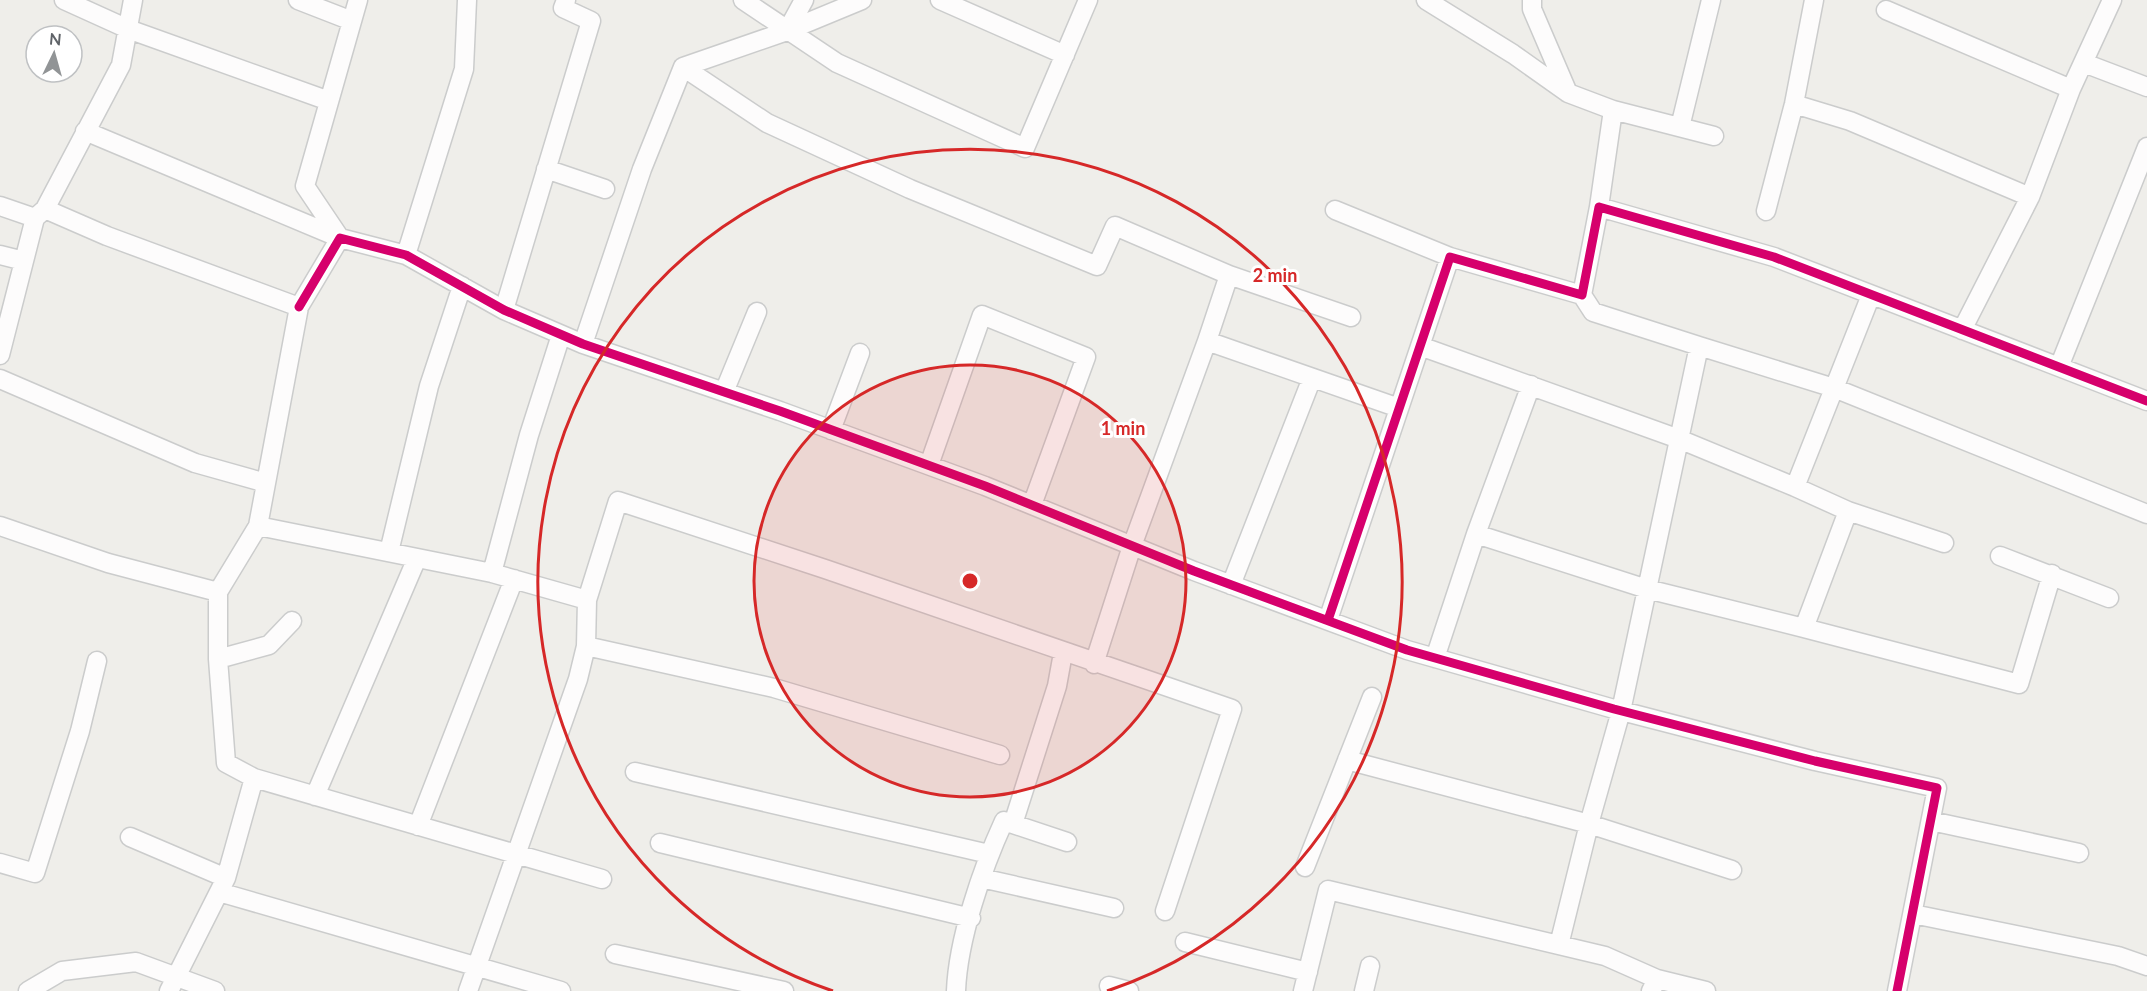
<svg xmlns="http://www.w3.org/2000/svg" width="2147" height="991" viewBox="0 0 2147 991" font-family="Lato,sans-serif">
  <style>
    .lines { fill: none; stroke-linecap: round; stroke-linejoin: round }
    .minor-casing { stroke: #cbcccc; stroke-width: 21 }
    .minor { stroke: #fdfcfc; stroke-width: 18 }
    .cycleway-casing { stroke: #fff; stroke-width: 13 }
    .cycleway { stroke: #d6006c; stroke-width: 9 }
    .ring { fill: none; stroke: #d62828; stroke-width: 3 }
    .centre { fill: #d62828; stroke: #fff; stroke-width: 3 }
    .ring-label { font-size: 18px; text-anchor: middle; font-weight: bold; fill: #d62828; stroke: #fff; stroke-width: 6; stroke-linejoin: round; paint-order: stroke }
  </style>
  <rect width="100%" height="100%" fill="#efeeea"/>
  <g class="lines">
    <g class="minor-casing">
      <path id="minor" d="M64,0l64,29 201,72
        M298,0l54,21
        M743,0l94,63 188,85 63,-148
        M804,0l-17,31 -104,36 84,56 143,66 187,77 18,-40 114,49 -22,66 192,67
        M940,0l125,55
        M1426,0l87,54 55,39 45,17 -14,97
        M1532,0v9l36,84
        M1886,10l185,79
        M787,31l75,-31
        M2084,63l63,24
        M1794,104l56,17 180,76
        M1613,110l101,26
        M1680,127l31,-127
        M85,131l255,107 -35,-52 53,-186
        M546,169l59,20
        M0,206l35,12 10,-9 62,27 192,71 -41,219
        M45,209l76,-144 12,-65
        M1335,210l115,47
        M1766,211l28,-107 20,-104
        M0,255l24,6
        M406,255l58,-186 3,-69
        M1229,275l122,42
        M299,307l41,-69 66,17 98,55 79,34 197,67 205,75 209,85 213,79 207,59 201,52 122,27 -40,203
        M504,310l87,-289 -28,-13 3,-8
        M1962,330l68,-133 41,-108 41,-89
        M583,344l59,-175 41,-102
        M1420,346l259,93 116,48
        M1699,346l135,42 313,126
        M0,355l35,-137
        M2059,367l88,-220
        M0,379l195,84 71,20
        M724,392l33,-80
        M831,430l29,-77
        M929,465l53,-150 104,42 -54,148
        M1848,511l96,32
        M0,526l108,37 110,29v67l8,104 28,15
        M1476,534l55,-149
        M389,552l40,-166 33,-100
        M2000,556l109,42
        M492,573l37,-138 32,-100
        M1231,585l81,-207
        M218,592l40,-66 234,47 95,27 -1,46 -8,33 -110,312
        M587,600l31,-99 207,68 407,140 -67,202
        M1328,620l122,-363 132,38 17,-88 175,50 373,144
        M1804,628l215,56 33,-110
        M586,646l188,42 226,67
        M1435,658l41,-124 171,55 157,39 44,-117 -53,-24 76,-192
        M218,659l51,-14 23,-24
        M1094,664l38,-118 75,-205
        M1347,760l242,64 32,-113 78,-365 -106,-34 -11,-17
        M635,772l354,82
        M315,796l102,-238
        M1931,821l148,32
        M1013,824l44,-138 6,-33
        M418,826l96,-247
        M130,837l96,41
        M660,843l311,75
        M0,863l35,10 45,-142 17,-70
        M1305,867l67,-170
        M981,878l133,30
        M219,892l342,99
        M1913,914l205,42 29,10
        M1185,942l123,30
        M1559,945l30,-121 143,46
        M615,954l169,37
        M1657,979l49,12
        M1109,986l20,5
        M28,991l34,-20 74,-9 79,29
        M169,991l57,-113 28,-100 348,101
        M956,991c2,-52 26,-122 48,-170l63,21
        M1303,991l25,-101 277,66 52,23 -6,12
        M1364,991l6,-25"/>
    </g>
    <use href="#minor" class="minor"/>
    <g class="cycleway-casing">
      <path id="cycleway" d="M299,307l41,-69 66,17 98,55 79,34 197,67 205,75 209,85 213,79 207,59 201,52 122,27 -40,203
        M1328,620l122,-363 132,38 17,-88 175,50 373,144"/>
    </g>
    <use href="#cycleway" class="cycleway"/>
  </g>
  <circle cx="970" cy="581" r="216" fill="#d62828" fill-opacity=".12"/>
  <g class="ring">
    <circle cx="970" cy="581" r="216"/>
    <path d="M833 991A432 432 0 1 1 1107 991"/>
  </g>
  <circle cx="970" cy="581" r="9" class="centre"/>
  <g class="ring-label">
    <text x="1275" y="282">2 min</text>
    <text x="1123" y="435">1 min</text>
  </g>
  <g transform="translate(54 54) rotate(5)"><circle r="28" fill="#ffffff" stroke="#bfc1c3" stroke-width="1.5"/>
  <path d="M0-4.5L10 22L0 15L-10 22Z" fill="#919496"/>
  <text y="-9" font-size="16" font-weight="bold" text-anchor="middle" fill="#5f6368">N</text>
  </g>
</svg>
